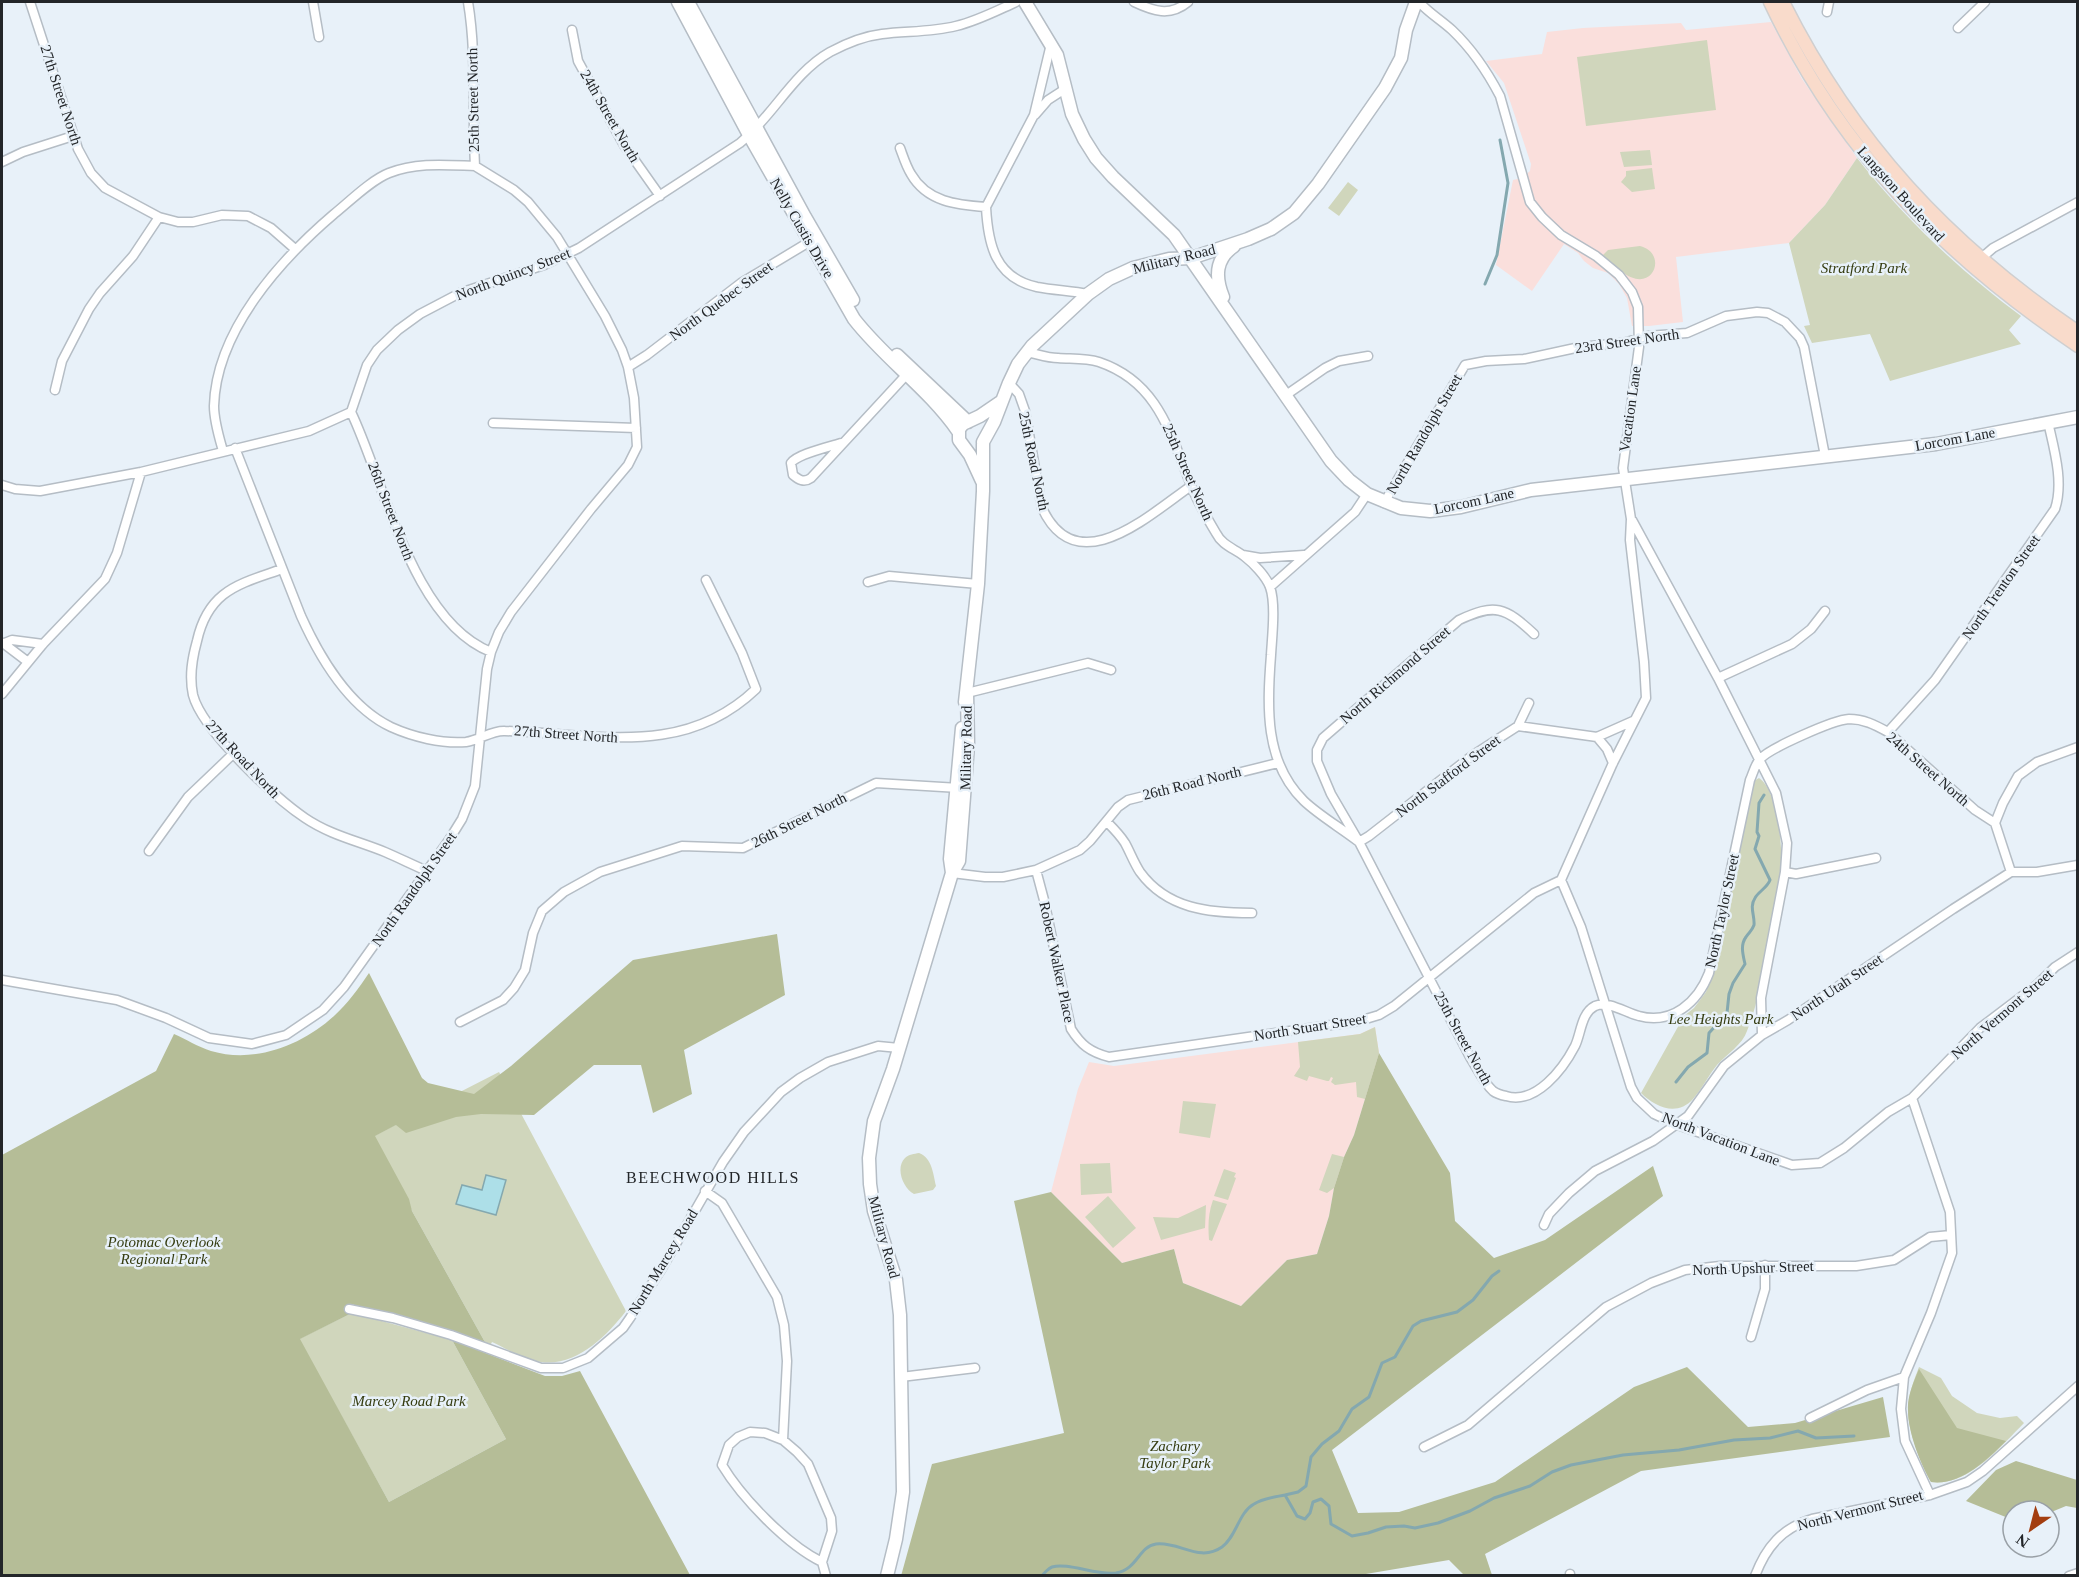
<svg xmlns="http://www.w3.org/2000/svg" width="2079" height="1577" viewBox="0 0 2079 1577" font-family="'Times New Roman',serif">
  <style>
    .education { fill: #fadfdc }
    .green { fill: #d0d6bc }
    .forest { fill: #b5bd97 }
    .water { fill: #addfe8; stroke: #84a8af; stroke-width: 1.5 }
    .lines { fill: none; stroke-linecap: round; stroke-linejoin: round }
    .stream { stroke: #84a8af; stroke-width: 3 }
    .street-casing { stroke: #b5bdc5; stroke-width: 11 }
    .secondary-casing { stroke: #b5bdc5; stroke-width: 15 }
    .primary-casing { stroke: #cfcfd0; stroke-width: 15 }
    .street { stroke: #fff; stroke-width: 8 }
    .secondary { stroke: #fff; stroke-width: 12 }
    .primary { stroke: #f9dbcb; stroke-width: 12 }
    .labels { text-anchor: middle; dominant-baseline: central; stroke-width: 5; stroke-linejoin: round; paint-order: stroke }
    .street-label { font-size: 15px; fill: #232629; stroke: #e8f1f9 }
    .park-label { font-size: 15px; font-style: italic; fill: #353c10; stroke: #e8f1f9 }
    .neighbourhood-label { font-size: 16px; letter-spacing: 1.5px; fill: #232629; stroke: #e8f1f9 }
  </style>
  <rect width="100%" height="100%" fill="#e8f1f9"/>
  <path class="education" d="M1771,22l31,57 55,79 -32,47 -36,38 -113,14 7,65 -34,4h-17l-5,-28 -8,-14 -11,-11 -15,-5 -9,-7 -6,-8 -14,-9 -32,47 -36,-26 17,-85 9,-2 8,-7 1,-7 -27,-81 -18,-22 56,-7 5,-22 36,-4 98,-5 5,7z
    M1375,1027l4,26 -25,82 -10,22 -10,31 -5,28 -12,38 -30,6 -46,46 -58,-23 -9,-34 -52,14 -71,-71 27,-103 11,-27 25,4 246,-32z"/>
  <path class="green" d="M1707,40l9,70 -130,16 -9,-69z
    M1650,150l2,15 -28,2 -4,-15z
    M1857,158c47,60 102,112 164,158l-12,14 12,14 -131,37 -20,-47 -58,9 -8,-17 6,-1 -21,-82 36,-38z
    M1652,168l3,21 -23,3 -11,-10 5,-6v-5z
    M1348,182l10,8 -19,26 -11,-8z
    M1640,246c29,7 13,51 -19,25 -6,-5 -14,-9 -18,-16l5,-5z
    M1759,778c20,13 24,74 22,96 -1,21 -8,43 -12,63 -6,31 -10,65 -22,94 -4,13 -21,24 -30,34 -9,11 -15,24 -24,34 -16,18 -38,8 -52,-6l43,-77 10,-8 12,-16 10,-30 38,-181z
    M1375,1027l4,26 -14,46 -8,-2 -1,-15 -21,3 -4,-3 2,-4 -2,-1 -2,4h-2l-18,-5 -2,5 -13,-5 6,-9 -2,-25 62,-8z
    M499,1072l127,239c-19,25 -50,56 -85,51 -17,-2 -34,-13 -49,-20l-2,4 -4,-2 -74,-133 -38,-75z
    M1183,1101l33,3 -6,34 -31,-5z
    M919,1153c13,5 14,20 17,33l-3,4 -19,4c-11,-6 -19,-26 -9,-36 4,-4 9,-4 14,-5z
    M1332,1154l12,3 -10,31 -7,5 -8,-3z
    M1110,1163l2,30 -31,2 -1,-31z
    M1224,1169l12,4 -2,4 2,1 -8,22 -14,-4z
    M1108,1196l28,32 -23,20 -28,-31z
    M1213,1200l14,4 -15,37 -3,-1c-1,-14 -1,-26 4,-40z
    M1206,1205l-1,23 -44,12 -8,-23 25,1z
    M352,1313l100,27 54,99 -117,63 -90,-163z
    M1919,1367l22,11 11,18 25,17 23,5 17,-2 7,7c-24,24 -56,64 -93,59 -10,-18 -24,-53 -23,-73 0,-14 6,-29 11,-42z"/>
  <path class="forest" d="M777,934l8,61 -101,55 8,44 -39,19 -12,-48h-47l-60,50 -53,-1 -25,3 -50,16 -10,-8 -21,11 34,63 3,12 74,133 -135,-40 1,9 -52,26 89,163 117,-63 -54,-99 93,36h17l18,-5 110,204 -688,1v-421l154,-84 18,-37c12,5 24,13 37,17 44,13 91,-6 123,-35 14,-13 25,-28 35,-43l53,105 6,5 46,11 37,-28 122,-106z
    M1379,1053l71,120 5,48 39,37 51,-18 108,-74 10,30 -331,254 26,63 41,-1 96,-30 139,-95 53,-20 61,60 47,-4 88,-26 7,40 -249,34 -156,83 7,21h-28l-15,-15 -95,16h-453l31,-112 132,-31 -50,-232 37,-9 71,71 52,-14 9,34 58,23 46,-46 30,-6 12,-38 5,-28 10,-31 10,-22z
    M1919,1369l38,59 49,13c-20,20 -46,45 -75,41 -11,-19 -23,-50 -23,-72 -1,-13 6,-29 11,-41z
    M2016,1461l61,19v28l-11,-2 -17,7v-2h-36v9l-47,-19 30,-31z"/>
  <path class="water" d="M486,1175l20,5 -10,35 -40,-11 6,-19 20,5z"/>
  <g class="lines">
    <path class="stream" d="M1485,284l12,-29 11,-72 -8,-43
      M1676,1082l12,-15 19,-14 2,-20 18,-20 2,-19 4,-11 12,-19c-2,-9 -5,-19 1,-27 3,-5 6,-6 8,-12 1,-9 -5,-18 1,-27 4,-7 12,-10 15,-18l-15,-31 4,-13 -2,-4 2,-29 5,-8
      M1285,1495l13,-3 8,-6 5,-29 11,-13 17,-13 13,-22 17,-12 13,-34 13,-6 18,-31 8,-5 36,-9 16,-12 19,-24 7,-5
      M1042,1576c2,-3 7,-8 10,-9 16,-5 45,9 64,6 22,-4 22,-26 40,-29 23,-3 43,19 66,3 15,-11 16,-34 32,-43 9,-6 21,-7 31,-9l12,21 8,3 5,-6 3,-11 8,-3 8,7 2,18 21,12 16,-3 18,-6 18,-1 11,2 23,-5 32,-12 24,-13 36,-12 22,-14 19,-7 52,-10 56,-5 55,-10 36,-2 28,-7 18,7 38,-2"/>
    <g class="street-casing">
      <path id="street" d="M30,2l48,147 13,24 14,15 54,29 19,5h15l29,-7 26,1 23,12 24,21
        M313,2l6,35
        M1134,2c19,9 36,15 54,0
        M1419,2c10,11 22,18 33,28 19,18 36,43 48,66l30,106 12,15 19,18 35,21 23,19 13,17 6,15 1,40 -16,121 8,51 -1,21 14,122 2,36 -33,65 -52,117
        M1827,12l2,-10
        M1958,28l27,-26
        M572,30l6,31 46,84 36,51
        M1035,115l13,-15 17,-11
        M900,148c3,8 6,18 11,26 16,28 46,31 75,33
        M2,162l21,-10 50,-16
        M986,207l48,-92 17,-71
        M986,207c2,37 9,71 51,80 16,3 34,4 51,7
        M1978,261l15,-13 85,-46
        M1027,352c10,2 21,6 31,6 14,1 28,0 41,4 59,20 71,71 92,123 6,16 16,33 25,48 6,12 17,15 28,23 9,7 22,20 26,31 6,17 2,50 1,68 -4,51 -7,107 33,146 16,15 37,27 55,41l10,-6 104,-81 45,-29 11,-23
        M628,367l19,-12 94,-72 73,-44
        M1009,383l10,11 6,17 17,97c35,75 107,7 149,-22
        M55,390l7,-29 27,-52 11,-16 33,-37 26,-39
        M1286,395l39,-27 14,-7 29,-5
        M351,412c34,71 61,209 140,240
        M493,423l143,5
        M841,443c-12,4 -44,11 -50,20l2,12c6,5 11,8 18,3l98,-106
        M235,448l66,168c18,40 48,91 90,111 22,10 51,17 75,15 14,-2 26,-12 39,-11 89,2 178,28 251,-42l-14,-36 -36,-73
        M223,451c-4,-14 -9,-30 -9,-45 2,-75 66,-146 120,-192 15,-12 37,-34 55,-41 28,-11 57,-8 86,-7
        M2,485l13,4 25,2 101,-19 168,-41 42,-19 16,-47 10,-15 21,-20 22,-16 40,-21 84,-28 35,-17 161,-105c33,-27 53,-70 90,-91 15,-8 35,-16 52,-18 25,-3 50,-2 74,-8 21,-5 40,-15 60,-24
        M1384,503l81,-138 21,-4 38,-2 56,-12 43,-4 25,-7 39,-3 39,-17 31,-4 11,1 17,9 15,16 4,9 21,109
        M1632,520l86,158 58,115 11,50 -2,29 -24,126 1,37
        M1243,555l17,3 44,-3
        M282,569c-19,7 -43,13 -59,26 -15,12 -22,28 -26,46 -5,18 -8,35 -4,54 9,35 82,103 112,123 25,17 53,23 80,34 14,6 28,13 42,19
        M868,582l21,-6 89,8
        M1270,587l85,-75 12,-18
        M1534,634c-29,-27 -39,-31 -75,-14l-136,118 -6,12v11l14,33 28,48 111,215c7,11 13,25 23,34 4,3 8,4 13,5 30,9 57,-27 69,-50 6,-12 6,-33 20,-40 13,-6 31,7 44,10 33,9 59,-14 70,-43l41,-193c3,-6 5,-16 10,-21 10,-11 73,-39 89,-40 15,0 26,6 39,13l87,78 20,13
        M3,643l25,19
        M2,644l10,-4 31,4
        M1718,678l74,-34 19,-15 14,-18
        M967,693l121,-30 23,7
        M2,694l41,-50 62,-65 12,-26 24,-81
        M1518,726l79,11 36,-16
        M1888,732l47,-52 120,-171c9,-27 -1,-60 -7,-87
        M1597,737l10,12 6,14
        M1107,822c6,6 13,13 18,21 5,9 9,20 15,29 27,37 69,41 112,41
        M149,851l39,-54 46,-44
        M1036,870l8,30 27,129c10,16 19,23 38,28l250,-36 20,-6 15,-9 140,-113 27,-13
        M1785,872l11,2 80,-16
        M2011,872l-16,-49 8,-20 15,-27 19,-14 41,-15
        M952,873l33,4h18l33,-7 44,-20 10,-9 28,-34 10,-7 150,-37
        M1561,880l20,47 50,160 6,11 17,16 21,10 117,41 28,-2 24,-15 44,-36 24,-14
        M2,980l115,20 49,18 43,20 43,6 34,-9 37,-25 21,-23 105,-147 13,-21 13,-33 12,-117 4,-17 8,-20 12,-20 80,-103 37,-44 9,-18 -3,-49 -6,-31 -6,-17 -17,-34 -48,-79 -29,-35 -14,-12 -39,-24c-3,-55 2,-110 -7,-164
        M460,1022l43,-22 11,-12 11,-18 8,-37 9,-22 22,-19 36,-20 82,-26 61,2 133,-65 83,5
        M705,1191l17,12 55,94 7,28 3,36 -4,79
        M1544,1225l5,-11 20,-21 26,-22 58,-30 35,-25 36,-50 38,-31 26,-15 165,-111 58,-37h26l41,-7
        M349,1309l44,9 58,17 90,33h22l25,-10 35,-30 7,-10 32,-50 61,-106 21,-30 37,-40 19,-14 28,-16 50,-16 21,2
        M1751,1337l14,-48v-24
        M901,1377l74,-9
        M1810,1418l57,-28 37,-13
        M1424,1447l44,-22 138,-118 45,-24 34,-13 35,-4h136l38,-6 36,-23 21,-2
        M1930,1495l-25,-54 -4,-32 3,-32 27,-64 21,-60 -2,-41 -38,-114 68,-70 58,-44 17,-17 23,-15
        M822,1562l10,-31 -1,-13 -23,-54 -11,-12 -14,-12 -18,-7 -15,-1 -12,5 -9,8 -7,20c20,33 65,80 100,97l4,14
        M1570,1576v-2
        M1755,1576c11,-29 27,-48 57,-57l118,-24 37,-13 16,-11 95,-85
        M2069,1576l9,-3"/>
    </g>
    <g class="secondary-casing">
      <path id="secondary" d="M678,2l71,133 105,184c31,40 75,70 104,112
        M688,2l117,215 48,83
        M1025,2l32,53 15,59 12,25 12,19 17,19 61,58 157,226 18,19 18,14 34,14 29,3 31,-4 70,-17 405,-46 142,-27
        M1223,297c-8,-20 -8,-38 11,-51
        M897,355l71,67
        M983,442l11,-20 15,-39 9,-19 14,-18 56,-52 21,-15 24,-11 36,-9 22,-1 57,-19 23,-10 23,-16 24,-29 67,-96 16,-30 5,-28 10,-28
        M982,481l-12,-26 -11,-15v-11l4,-5 17,-8 22,-15
        M965,702l13,-118 5,-93v-47
        M952,873l-2,-14 12,-131
        M887,1576l9,-37 7,-47 -3,-177 -4,-35 -22,-69 -4,-27 -1,-26 5,-37 19,-52 59,-196 7,-12 9,-116 -1,-52"/>
    </g>
    <g class="primary-casing">
      <path id="primary" d="M1770,2c69,147 174,254 308,344
        M1783,2c70,140 165,242 295,330"/>
    </g>
    <use href="#street" class="street"/>
    <use href="#secondary" class="secondary"/>
    <use href="#primary" class="primary"/>
  </g>
  <g class="labels">
    <g class="street-label">
      <text transform="translate(61 95) rotate(72)">27th Street North</text>
      <text transform="translate(473 100) rotate(-91)">25th Street North</text>
      <text transform="translate(610 116) rotate(60)">24th Street North</text>
      <text transform="translate(1901 194) rotate(48)">Langston Boulevard</text>
      <text transform="translate(802 228) rotate(60)">Nelly Custis Drive</text>
      <text transform="translate(1174 259) rotate(-14)">Military Road</text>
      <text transform="translate(513 274) rotate(-21)">North Quincy Street</text>
      <text transform="translate(721 301) rotate(-36)">North Quebec Street</text>
      <text transform="translate(1627 341) rotate(-8)">23rd Street North</text>
      <text transform="translate(1630 409) rotate(-82)">Vacation Lane</text>
      <text transform="translate(1424 434) rotate(-60)">North Randolph Street</text>
      <text transform="translate(1955 439) rotate(-10)">Lorcom Lane</text>
      <text transform="translate(1034 461) rotate(78)">25th Road North</text>
      <text transform="translate(1188 472) rotate(66)">25th Street North</text>
      <text transform="translate(1474 501) rotate(-12)">Lorcom Lane</text>
      <text transform="translate(391 511) rotate(69)">26th Street North</text>
      <text transform="translate(2001 587) rotate(-55)">North Trenton Street</text>
      <text transform="translate(1395 675) rotate(-41)">North Richmond Street</text>
      <text transform="translate(566 734) rotate(4)">27th Street North</text>
      <text transform="translate(966 748) rotate(-89)">Military Road</text>
      <text transform="translate(243 759) rotate(47)">27th Road North</text>
      <text transform="translate(1928 769) rotate(41)">24th Street North</text>
      <text transform="translate(1448 776) rotate(-37)">North Stafford Street</text>
      <text transform="translate(1192 783) rotate(-14)">26th Road North</text>
      <text transform="translate(799 820) rotate(-27)">26th Street North</text>
      <text transform="translate(414 889) rotate(-55)">North Randolph Street</text>
      <text transform="translate(1722 911) rotate(-78)">North Taylor Street</text>
      <text transform="translate(1057 962) rotate(78)">Robert Walker Place</text>
      <text transform="translate(1837 987) rotate(-34)">North Utah Street</text>
      <text transform="translate(2002 1014) rotate(-41)">North Vermont Street</text>
      <text transform="translate(1310 1027) rotate(-9)">North Stuart Street</text>
      <text transform="translate(1463 1038) rotate(61)">25th Street North</text>
      <text transform="translate(1721 1139) rotate(21)">North Vacation Lane</text>
      <text transform="translate(884 1237) rotate(75)">Military Road</text>
      <text transform="translate(663 1262) rotate(-59)">North Marcey Road</text>
      <text transform="translate(1753 1268) rotate(-2)">North Upshur Street</text>
      <text transform="translate(1860 1510) rotate(-14)">North Vermont Street</text>
    </g>
    <g class="park-label">
      <text x="1864" y="268">Stratford Park</text>
      <text x="1721" y="1019">Lee Heights Park</text>
      <text x="164" y="1242">Potomac Overlook<tspan x="164" dy="17">Regional Park</tspan></text>
      <text x="409" y="1401">Marcey Road Park</text>
      <text x="1175" y="1446">Zachary<tspan x="1175" dy="17">Taylor Park</tspan></text>
    </g>
    <g class="neighbourhood-label">
      <text x="713" y="1177">BEECHWOOD HILLS</text>
    </g>
  </g>
  <rect width="2079" height="1577" fill="none" stroke="#232629" stroke-width="6"/>
  <g transform="translate(2031 1529) rotate(215)"><circle r="28" fill="#e8f1f9" stroke="#99a0a6" stroke-width="1.5"/>
  <path d="M0-4.5L10 22L0 15L-10 22Z" fill="#a33e10"/>
  <text y="-9" font-size="16" font-weight="bold" text-anchor="middle" fill="#232629">N</text>
  </g>
</svg>
